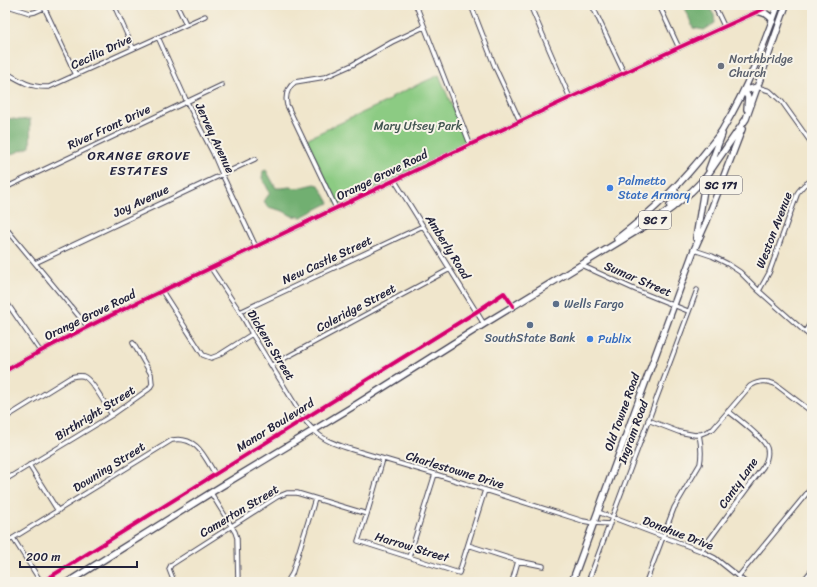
<svg xmlns="http://www.w3.org/2000/svg" width="817" height="587" viewBox="0 0 817 587" font-family="Sriracha,sans-serif">
  <style>
    .green { fill: #8ccb83; stroke: #57765f }
    .forest { fill: #71af71; stroke: #4a6856 }
    .lines { fill: none; stroke-linecap: round; stroke-linejoin: round }
    .minor-casing { stroke: #413f51; stroke-width: 5.5 }
    .tertiary-casing { stroke: #413f51; stroke-width: 6 }
    .primary-casing { stroke: #413f51; stroke-width: 8 }
    .minor { stroke: #fff; stroke-width: 3.5 }
    .tertiary { stroke: #fff; stroke-width: 4.5 }
    .primary { stroke: #fff; stroke-width: 5.5 }
    .cycleway-casing { stroke: #f7f3e8; stroke-width: 6 }
    .cycleway { stroke: #d6006c; stroke-width: 4 }
    .worship-dot { fill: #6b7280; stroke: #f7f3e8; stroke-width: 1.5 }
    .shop-dot { fill: #3f7fe0; stroke: #f7f3e8; stroke-width: 1.5 }
    .service-dot { fill: #5c6f8a; stroke: #f7f3e8; stroke-width: 1.5 }
    .labels { text-anchor: middle; dominant-baseline: central; stroke-width: 4; stroke-linejoin: round; paint-order: stroke }
    .shield { fill: #f7f3e8; stroke: #62616f; stroke-width: 1 }
    .shield-label { font-size: 11px; font-weight: bold; fill: #22223b }
    .street-label { font-size: 12px; fill: #22223b; stroke: #f7f3e8 }
    .worship-label { font-size: 12px; fill: #5b616d; stroke: #f7f3e8; text-anchor: start }
    .park-label { font-size: 12px; fill: #425551; stroke: #f7f3e8 }
    .shop-label { font-size: 12px; fill: #366cbe; stroke: #f7f3e8; text-anchor: start }
    .service-label { font-size: 12px; fill: #4e5e75; stroke: #f7f3e8; text-anchor: start }
    .neighbourhood-label { font-size: 13px; letter-spacing: 1px; fill: #22223b; stroke: #f7f3e8 }
  </style>
  <rect width="100%" height="100%" fill="#f7f3e8"/>
  <filter id="ink" filterUnits="userSpaceOnUse"><feTurbulence type="fractalNoise" baseFrequency=".025" numOctaves="2"/><feDisplacementMap in="SourceGraphic" scale="8" xChannelSelector="R" yChannelSelector="G"/><feConvolveMatrix kernelMatrix="1 2 1 2 8 2 1 2 1" color-interpolation-filters="sRGB"/></filter>
  <filter id="wash" filterUnits="userSpaceOnUse"><feTurbulence type="fractalNoise" baseFrequency=".012" numOctaves="4" result="noise"/><feDisplacementMap in="SourceGraphic" scale="16" xChannelSelector="R" yChannelSelector="G"/><feGaussianBlur stdDeviation="0.9" result="paint"/><feColorMatrix in="noise" values="0 0 0 0 0 0 0 0 0 0 0 0 0 0 0 0 0 1.4 0 .05"/><feComposite in="paint" operator="in"/></filter>
  <g filter="url(#wash)">
    <rect width="100%" height="100%" fill="#f0e6cc"/>
    <path class="green" d="M439,75l27,65v3l-3,3 -122,58h-3l-2,-2 -30,-63 86,-40 -1,-2z"/>
    <path class="forest" d="M684,5h24l6,10 1,8 -11,7 -11,-2z
      M5,118l15,2 10,-1c0,9 1,19 0,28l-15,6 -10,2z
      M266,170l10,18h6l7,-1 9,1 17,-4 4,1 10,18 -27,14 -10,-1 -9,-5 -15,-4 -4,-6 6,-8 -8,-15 1,-7z"/>
  </g>
  <g filter="url(#ink)">
    <g class="lines">
      <g class="minor-casing">
        <path id="minor" d="M5,5l25,8 5,-1 9,-4
          M43,5l33,70
          M114,5l19,43
          M177,5l9,19
          M416,5l54,139
          M471,5l24,62 25,54
          M530,5l40,93
          M592,5l32,68
          M659,5l20,43
          M714,5l10,21
          M158,37l29,65 26,51 9,21 34,73
          M5,72c15,9 26,16 44,15l156,-71
          M757,87l13,4 12,11 30,42
          M395,181l89,143
          M5,188l217,-103
          M336,208l-49,-103c-2,-9 0,-17 8,-23l30,-5 27,-12 40,-23 32,-15
          M5,227l82,99
          M694,250l18,6 16,8 12,8 19,19 53,47
          M35,263l220,-104
          M581,265l55,25 52,21
          M211,268l29,44 12,22 52,85c3,4 7,9 11,12 9,10 23,14 35,18l85,25 148,47 11,2 16,1
          M162,291l41,64 8,3 8,-3 33,-21
          M759,291l10,-18 29,-81 6,-7 8,-5
          M5,300l35,51
          M240,312l183,-86
          M805,332l7,-12
          M272,365l178,-96
          M5,418l66,-41c4,-1 8,-2 12,-1 9,3 23,30 29,39
          M648,420l31,12 16,3 6,-1 12,-5 37,-43c8,-5 15,-6 25,-2l37,28
          M383,459l-16,55 -9,27 101,32 26,-83
          M29,465l29,46
          M5,480l107,-65 37,-26 3,-5 -1,-10 -18,-31
          M211,493l24,39 2,6 1,44
          M598,512l103,39 14,7 30,24
          M13,538l28,44
          M5,543l167,-103c25,-4 32,16 43,34
          M468,545l50,16 25,5
          M701,551l62,-84c3,-5 6,-12 4,-19 -3,-10 -30,-30 -39,-37
          M409,557l26,-83
          M738,577l74,-90
          M42,582l434,-270 28,-19 9,13
          M174,582l-5,-13 2,-4 106,-68 10,-4h10l70,21
          M287,582l5,-8 23,-75
          M512,582l6,-21
          M588,582l109,-292
          M646,582l28,-74 26,-44c2,-10 1,-20 -1,-30
          M802,582l10,-12"/>
      </g>
      <g class="tertiary-casing">
        <path id="tertiary" d="M5,371c83,-48 170,-85 256,-127 169,-81 339,-161 511,-239"/>
      </g>
      <g class="primary-casing">
        <path id="primary" d="M757,11c8,2 12,3 16,10
          M747,109l1,-12 -4,-6 13,-4
          M709,169l13,-35
          M670,206c5,-6 8,-10 4,-17
          M696,238l10,-61
          M617,239c34,-26 65,-56 91,-90 5,-7 12,-14 16,-22 23,-38 39,-80 54,-122
          M68,582l152,-95 137,-83 127,-80 174,-106 15,-11 18,-15 15,-15 40,-58 40,-114
          M572,582l122,-332 12,-27 36,-94"/>
      </g>
      <use href="#minor" class="minor"/>
      <use href="#tertiary" class="tertiary"/>
      <use href="#primary" class="primary"/>
      <g class="cycleway-casing">
        <path id="cycleway" d="M5,371c83,-48 170,-85 256,-127 169,-81 339,-161 511,-239
          M42,582l434,-270 28,-19 9,13"/>
      </g>
      <use href="#cycleway" class="cycleway"/>
    </g>
  </g>
  <circle class="worship-dot" cx="721" cy="66" r="4"/>
  <g class="shop-dot">
    <circle cx="610" cy="188" r="4"/>
    <circle cx="590" cy="339" r="4"/>
  </g>
  <g class="service-dot">
    <circle cx="556" cy="304" r="4"/>
    <circle cx="530" cy="325" r="4"/>
  </g>
  <g class="labels">
    <g class="shield">
      <rect x="700" y="176" width="42" height="18" rx="3"/>
      <rect x="639" y="211" width="32" height="18" rx="3"/>
    </g>
    <g class="shield-label">
      <text x="721" y="185">SC 171</text>
      <text x="655" y="220">SC 7</text>
    </g>
    <g class="street-label">
      <text transform="translate(101 52) rotate(-25)">Cecilia Drive</text>
      <text transform="translate(109 127) rotate(-25)">River Front Drive</text>
      <text transform="translate(215 138) rotate(65)">Jervey Avenue</text>
      <text transform="translate(382 175) rotate(-26)">Orange Grove Road</text>
      <text transform="translate(141 201) rotate(-25)">Joy Avenue</text>
      <text transform="translate(774 230) rotate(-69)">Weston Avenue</text>
      <text transform="translate(448 247) rotate(58)">Amberly Road</text>
      <text transform="translate(327 260) rotate(-25)">New Castle Street</text>
      <text transform="translate(638 279) rotate(23)">Sumar Street</text>
      <text transform="translate(356 308) rotate(-28)">Coleridge Street</text>
      <text transform="translate(90 315) rotate(-26)">Orange Grove Road</text>
      <text transform="translate(271 345) rotate(59)">Dickens Street</text>
      <text transform="translate(622 412) rotate(-70)">Old Towne Road</text>
      <text transform="translate(95 413) rotate(-32)">Birthright Street</text>
      <text transform="translate(275 425) rotate(-32)">Manor Boulevard</text>
      <text transform="translate(633 432) rotate(-70)">Ingram Road</text>
      <text transform="translate(109 467) rotate(-32)">Downing Street</text>
      <text transform="translate(455 470) rotate(17)">Charlestowne Drive</text>
      <text transform="translate(738 483) rotate(-55)">Canty Lane</text>
      <text transform="translate(239 511) rotate(-31)">Camerton Street</text>
      <text transform="translate(678 533) rotate(21)">Donahue Drive</text>
      <text transform="translate(412 547) rotate(17)">Harrow Street</text>
    </g>
    <g class="worship-label">
      <text x="729" y="59">Northbridge<tspan x="729" dy="14">Church</tspan></text>
    </g>
    <g class="park-label">
      <text x="418" y="126">Mary Utsey Park</text>
    </g>
    <g class="shop-label">
      <text x="618" y="181">Palmetto<tspan x="618" dy="14">State Armory</tspan></text>
      <text x="598" y="339">Publix</text>
    </g>
    <g class="service-label">
      <text x="564" y="304">Wells Fargo</text>
      <text x="530" y="338" text-anchor="middle">SouthState Bank</text>
    </g>
    <g class="neighbourhood-label">
      <text x="139" y="155">ORANGE GROVE<tspan x="139" dy="15">ESTATES</tspan></text>
    </g>
  </g>
  <rect width="817" height="587" fill="none" stroke="#f7f3e8" stroke-width="20"/>
  <path d="M20 561v6h117v-6" fill="none" stroke="#22223b" stroke-width="2"/>
  <text x="26" y="561" font-size="12" fill="#22223b" stroke="#f7f3e8" stroke-width="3" paint-order="stroke">200 m</text>
</svg>
